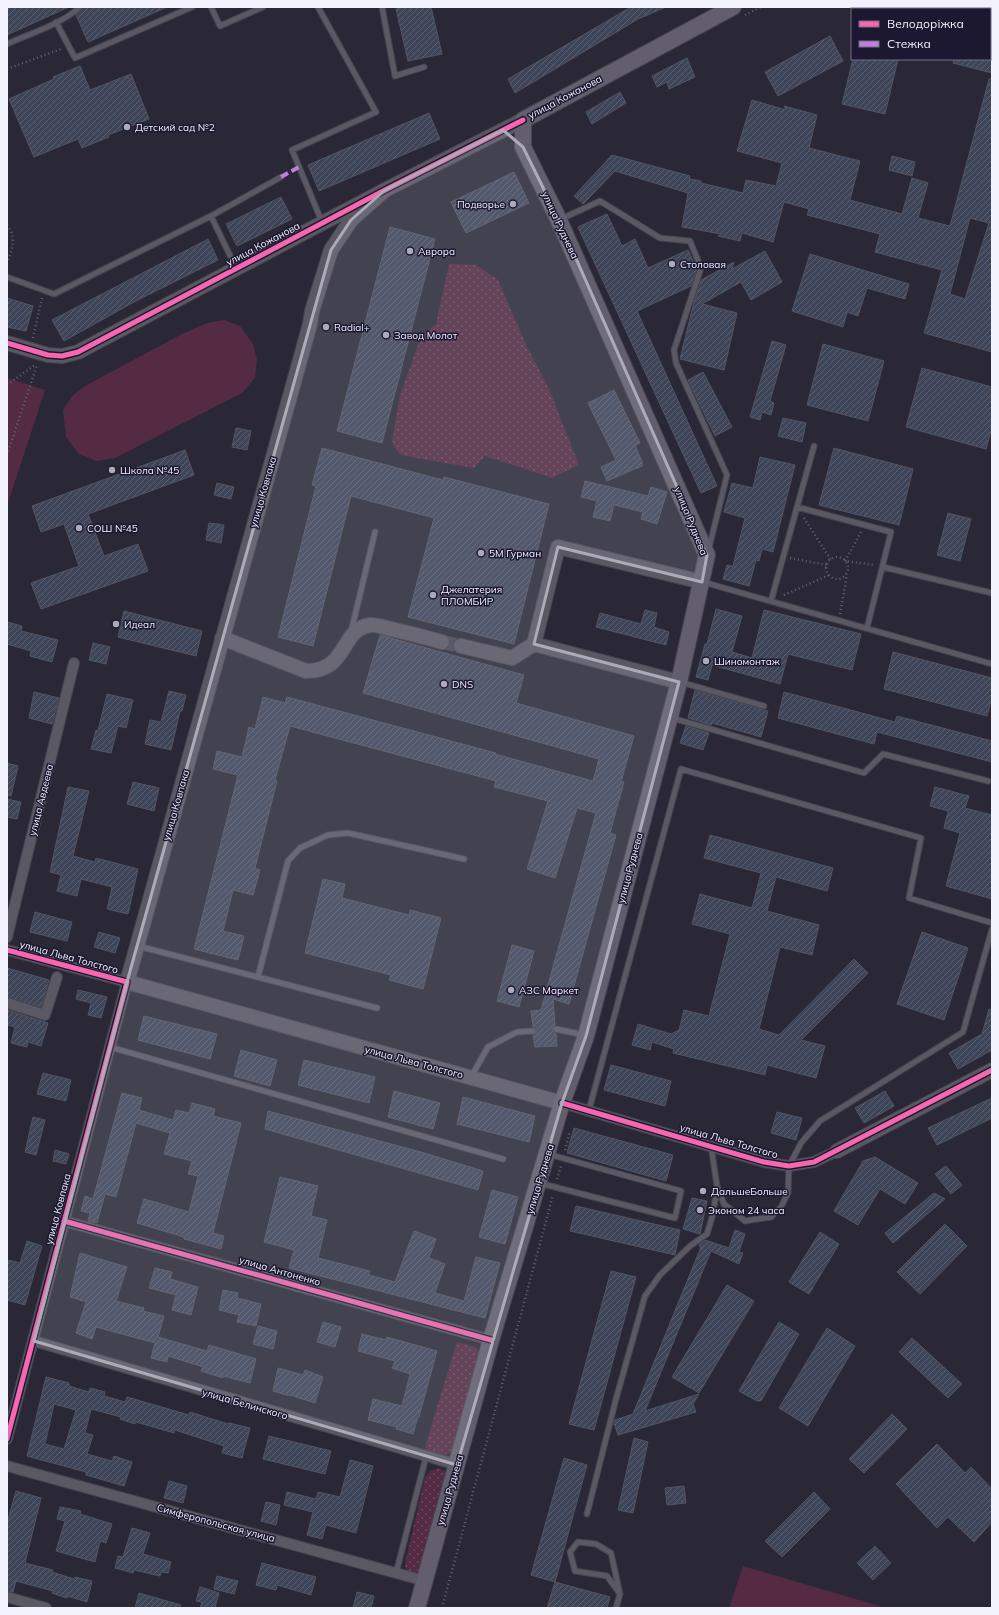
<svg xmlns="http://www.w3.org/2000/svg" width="999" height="1615" viewBox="0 0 999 1615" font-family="Mulish,sans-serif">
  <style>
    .grass { fill: url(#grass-dots) }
    .green { fill: #542b43 }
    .building { fill: url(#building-hatch); stroke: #525460; fill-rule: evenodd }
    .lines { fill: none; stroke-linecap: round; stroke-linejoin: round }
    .secondary-tunnel { stroke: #484655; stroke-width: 14; stroke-dasharray: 14 7; stroke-linecap: butt }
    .lane-casing { stroke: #44434e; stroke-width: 7 }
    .street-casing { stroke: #44434e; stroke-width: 12 }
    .secondary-casing { stroke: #44434e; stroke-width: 16 }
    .primary-casing { stroke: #44434e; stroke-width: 18 }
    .path { stroke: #64636d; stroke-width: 2.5; stroke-dasharray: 1 3; stroke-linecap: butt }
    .lane { stroke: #595863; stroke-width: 5 }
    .street { stroke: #595863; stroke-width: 10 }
    .secondary { stroke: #595863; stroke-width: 14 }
    .primary { stroke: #625e6d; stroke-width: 16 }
    .quiet { stroke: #c07fdc; stroke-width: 4; stroke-dasharray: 8 4; stroke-linecap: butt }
    .cycleway-casing { stroke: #1d1832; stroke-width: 8 }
    .cycleway { stroke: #f766af; stroke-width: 5 }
    .marked { fill: #acabb8; fill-opacity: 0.2; stroke: #acabb8; stroke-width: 3; stroke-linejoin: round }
    .poi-dot { fill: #acabb8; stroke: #1d1832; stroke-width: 1.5 }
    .labels { text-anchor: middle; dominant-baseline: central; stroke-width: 3; stroke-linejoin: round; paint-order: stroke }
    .street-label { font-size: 10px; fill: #f2f2fd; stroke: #1d1832 }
    .poi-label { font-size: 10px; fill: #f2f2fd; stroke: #1d1832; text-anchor: start }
  </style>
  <defs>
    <pattern id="grass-dots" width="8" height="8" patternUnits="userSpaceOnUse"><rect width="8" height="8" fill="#542b43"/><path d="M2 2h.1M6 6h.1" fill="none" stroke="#6d4a5f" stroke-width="1.8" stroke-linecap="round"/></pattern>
    <pattern id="building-hatch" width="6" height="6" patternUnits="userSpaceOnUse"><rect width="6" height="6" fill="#3e4559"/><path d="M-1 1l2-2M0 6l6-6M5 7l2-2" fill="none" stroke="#5a6072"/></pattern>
  </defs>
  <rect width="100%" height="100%" fill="#2a2837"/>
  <path class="grass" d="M449,264l27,1 22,15 30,69 20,37 31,79 -27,13 -67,-22 -11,12 -74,-13 -8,-13 8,-47 21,-58 15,-13z
    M457,1342l18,5 5,6 -25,97c-9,7 -22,7 -30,-3z
    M439,1468l6,3 3,5 -25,96 -6,3 -8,-1 -4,-8 1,-7 19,-82 5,-6z"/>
  <path class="green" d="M224,320l16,6 13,18 4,16 -2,18 -13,15 -127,65 -19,3 -18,-8 -12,-16 -3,-27 10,-15 12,-9 97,-52 25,-11z
    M7,378l38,12 -38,116z
    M743,1566l143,42h-157z"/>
  <path class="building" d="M7,7h62l-62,28z
    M84,7h83l-79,35 -12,-27z
    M406,7h25l11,47 -34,7 -12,-52z
    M631,7h35l-28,12 -123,74 -7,-14z
    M830,36l13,25 -65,35 -13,-24z
    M687,58l8,19 -26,12 -2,-7 -10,5 -5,-11z
    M853,59h45l-13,55 -43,-10z
    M954,59h38v14l-39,-10z
    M80,66l10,24 41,-16 18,45 -41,16 1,2 -27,11 -4,-9 -44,18 -25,-58 45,-20 -1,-2z
    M989,79h3v273l-68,-19 18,-63 -67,-18 5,-18 -73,-19 2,-6 -25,-7 -11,40 -31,-9 -2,8 -22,-5 3,-2 -39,-7 6,-34 -73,-22 -32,33 -9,-8 38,-41 78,21 -1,3 12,2v2l42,10 3,-13 30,6 6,-23 -45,-12 15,-51 34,10 -2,-4 33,9 -8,33 51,13 -10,39 52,14 10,-36 16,5 -10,35 32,8zM970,218l19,5 -24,76 -15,-5z
    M620,92l6,11 -34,21 -6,-12z
    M429,113l11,26 -121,52 -11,-26z
    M892,156l23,6 -3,14 -23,-6z
    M514,172l15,31 -63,30 -15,-31z
    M281,197l11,22 -55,27 -11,-22z
    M607,214l15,32 13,-7 13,29 40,-18 9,19 -6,17 -54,25 80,175 -16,7 -123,-266z
    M390,227l45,12 -53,204 -45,-12z
    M208,239l10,21 -84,42 -70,39 -12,-21z
    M765,251l17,31 -31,18 -10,-18 -39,22 35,9 -13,57 -44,-11 14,-57 7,-22 33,-18 -2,7z
    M810,254l99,30 -4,15 -38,-11 -9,28 -11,-4 -4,15 -51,-16z
    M7,298l26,8 -7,25 -19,-4z
    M772,341l14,4 -16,56 4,2 -3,12 -9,-3 -2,8 -10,-3z
    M823,344l61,17 -16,60 -61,-16z
    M922,368l70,19v40l-6,22 -80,-22z
    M703,372l29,55 -17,9 -27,-56z
    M614,390l26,53 -5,2 7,17v4l-35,15 -6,-14 15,-7 -28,-57z
    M783,418l23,5 -4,19 -24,-6z
    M236,428l15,3 -4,19 -15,-3z
    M322,448l121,32 1,-3 105,27 -35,140 -106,-27 26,-99 -83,-22 -38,150 -35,-9 38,-151 -4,-1z
    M834,448l79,21 -14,56 -80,-20z
    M185,450l9,25 -106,39 16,42 34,-12 10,27 -107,38 -10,-26 48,-17 -15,-42 -23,8 -9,-26z
    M760,457l35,8 -22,87 -11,-3 -3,12 -3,-1 -7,26 -26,-7 4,-14 6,1 12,-48 -21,-6 8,-29 21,5z
    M585,481l63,15 3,-9 16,5 -10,32 -16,-5 2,-7 -29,-7 -4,16 -17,-4 4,-16 -16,-4z
    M217,483l17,4 -3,12 -17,-4z
    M948,513l23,6 -11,42 -23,-6z
    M209,523l15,2 -3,18 -15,-3z
    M716,609l26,7 -10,36 20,6 12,-48 97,24 -9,36 -64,-16 -8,30 -68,-19 -4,15 -12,-3 9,-33h2z
    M645,610l12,3 -3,14 15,5 -3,13 -70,-18 4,-14 41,11z
    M124,611l78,20 -6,25 -78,-19z
    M7,622l15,4 -1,5 37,9 -6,22 -22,-6 1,-5 -24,-7z
    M380,635l144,40 -8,28 118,33 -13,46h3l-14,51 6,2 -47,169 -16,-5 2,26 -2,2 -1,3 4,3 1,13 -22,1 -2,-12 3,-2 1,-3 -4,-3 -2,-16 10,-1 55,-197 -19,-5 -22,70 -28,-9 21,-68 -54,-14 2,-6 -206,-55 -15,54 2,1 -22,87 5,2 -7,25 -20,-5 -10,41 21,5 -6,24 -44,-11 44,-174 -25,-6 4,-18 25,6 7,-30 6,2 8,-32 22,6 2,-6 209,56 -1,1 98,27 6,-22 -236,-66z
    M93,643l17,4 -4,17 -17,-4z
    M893,652l99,26v19l-5,19 -103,-27z
    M695,690l73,21 -7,26 -49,-14 -1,2 -23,-7z
    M169,691l17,4 -4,16h-2l-9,39 -26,-6 5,-24 11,2z
    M34,692l25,6 -7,26 -23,-6z
    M784,692l111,30 2,-6 95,25v21l-115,-30 -3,12 -96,-26z
    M107,694l26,6 -7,28 -8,-2 -7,27 -20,-4 5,-19 2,1z
    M686,726l23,7 -6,17 -23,-7z
    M7,763l11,3 -7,30 -4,-1z
    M133,782l26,6 -5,23 -27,-7z
    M68,787l21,4 -16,65 22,6 1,-4 42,11 -10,45 -21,-5 5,-22 -31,-8 -4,17 -20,-5 4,-16 -11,-3z
    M935,787l34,9 -4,12 27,7v84l-46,-13 14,-53 -16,-5 4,-17 -18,-5z
    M7,799l14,3 -4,17 -10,-2z
    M710,835l123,33 -6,23 -51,-14 -9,34 52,14 -7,30 -32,-8 -21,82 20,6 75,-76 14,14 -67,67 24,6 -9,32 -49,-13 -2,10 -92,-22 1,-4 -22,-7 -2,8 -18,-5 6,-21 33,10 8,-4 5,-20 25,6 21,-82 -38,-10 8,-30 52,14 9,-35 -57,-15z
    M323,879l22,5 -3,14 67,17 1,-5 31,8 -18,71 -34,-9 2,-5 -86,-22z
    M35,912l37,10 -5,19 -37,-9z
    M99,932l21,6 -5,15 -21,-6z
    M922,932l46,16 -24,72 -47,-16z
    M512,945l22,6 -15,56 -22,-6z
    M7,968l42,12 -8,27 -34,-10z
    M78,990l29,7 -6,21 -13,-3 3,-12 -15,-4z
    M989,1009l3,1v40l-34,19 -9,-16 33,-19z
    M7,1010l41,13 -7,23 -13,-4 -1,5 -16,-4 4,-16 -8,-2z
    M144,1016l73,18 -7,25 -72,-19z
    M241,1050l36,10 -7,26 -36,-10z
    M304,1060l71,17 -6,26 -71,-18z
    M611,1065l60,16 -6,25 -61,-16z
    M43,1073l28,7 -5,21 -29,-7z
    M394,1091l46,12 -7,26 -45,-12z
    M885,1091l9,15 -30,17 -9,-15z
    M122,1093l20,5 -3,12 34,10 3,-10 13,3 3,-10 23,6 -2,7 28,7 -28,110 11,3 -3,13 -37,-10v-2l-47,-14 7,-24 45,13 9,-36 -10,-2 4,-13 -28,-7 6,-21 -34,-10 -20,74 -11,-3 -8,29 -9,-2 2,-8 -9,-2 4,-15 8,3z
    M463,1097l72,19 -6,26 -72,-18z
    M992,1098v20l-55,27 -9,-17z
    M268,1111l153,41 62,19 -5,19 -213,-61z
    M777,1112l25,6 -6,22 -25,-7z
    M33,1117l12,3 -9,35 -11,-3z
    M574,1128l99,27 -7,26 -99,-28z
    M55,1150l14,4 -3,10 -13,-3z
    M875,1157l43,26 -13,21 -25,-15 -22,36 -24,-14 29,-50z
    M946,1166l16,19 -11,9 -16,-20z
    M280,1177l38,9 -7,30 16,4 -9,38 52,13 -1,4 26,7 19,-51 22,8 -7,19 16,6 -10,29 29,8 12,-44 24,6 -15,55 -196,-50 5,-18 -30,-8z
    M492,1190l26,7 -13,47 -26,-7z
    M934,1193l11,6 -52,44 -8,-10z
    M692,1198l15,3 -7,33 -17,-5z
    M576,1206l104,24 -5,25 -105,-24z
    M945,1224l22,22 -47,48 -23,-22z
    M735,1230l10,4 -6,18 4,1 -4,11 -28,-13 -66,160 54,-17 -6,10 3,8 -78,23 -4,-12 1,-3 18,-6 68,-167 -2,-1v-1l6,-5 24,8z
    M820,1232l19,12 -30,50 -20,-12z
    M27,1241l15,5 -17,59 -18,-5v-34l2,-6 11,3z
    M80,1253l47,14 -11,34 28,7 -1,3 21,5 -6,21 49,14 2,-6 47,14 -6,24 -27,-7v2l-22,-7 2,-4 -35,-11 -1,6 -16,-4 4,-15 -59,-16 -4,12 -16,-6 10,-31 -16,-5z
    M155,1268l17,4 -2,7 28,8 -7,28 -19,-5 4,-15 -27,-7z
    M611,1271l25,6 -42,153 -25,-6z
    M727,1285l27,16 -55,92 -27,-16z
    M223,1290l15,3 -1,5 24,6 -5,22 -19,-4 2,-7 -20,-5z
    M323,1322l18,5 -6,20 -18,-5z
    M779,1322l20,12 -38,67h-4l-18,-10z
    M258,1326l19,5 -4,18 -20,-5z
    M827,1328l28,18 -47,80 -29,-18z
    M362,1334l24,6 1,-3 50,14 -18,66h-1l-5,17 -17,-5 1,-2 -29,-7 5,-21 29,7 8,-32 -18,-6 3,-7 -37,-10z
    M912,1338l50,46 -14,14 -49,-46z
    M278,1368l25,7 2,-5 18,7 -8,26 -25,-8v1l-17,-5z
    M46,1377l23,6v3l20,6 1,-4 15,4 -1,4 21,6 2,-5 62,18 1,-3 38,12 1,-1 21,5 -8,30 -20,-5 2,-7 -49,-16 -1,3 -38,-11 -1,2 -15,-5 1,-2 -30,-8 -6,24 8,2 -6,19 25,7 2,-5 18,6 -8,24 -38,-11v-3l-59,-16zM54,1404l22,6 -12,39 -19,-5z
    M892,1414l15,15 -43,44 -15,-14z
    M269,1436l62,15 -6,23 -62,-15z
    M634,1438l14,4 -15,71 -15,-3z
    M937,1444l28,29 6,-6 21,22v33l-18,20 -26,-25 -11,11 -41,-44z
    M564,1458l23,7 -32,117 -24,-7z
    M350,1460l23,6 -17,67 -30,-8 -4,14 -15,-4 6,-23 -29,-7 3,-13 29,7 2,-7 22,5z
    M169,1481l18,5 -4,17 -19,-5z
    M684,1486l2,17 -19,2 -2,-17z
    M16,1491l25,7 -16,65 28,7 -1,2 22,7 1,-2 17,4 -5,21 -20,-6v2l-15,-5 1,-2 -37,-10 -3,11 -6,-1v-68z
    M814,1492l16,17 -48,48 -17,-16z
    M266,1502l14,3 -4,20 -15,-4z
    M60,1507l21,4 -1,3 32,10 -6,19 -6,-2 -5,21 -39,-11 9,-30 -8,-2z
    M132,1528l18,5 -7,21 28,8 -3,11 -7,-1 -1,4 -26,-6 -1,3 -18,-5 3,-12 5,1z
    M875,1546l16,17 -18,17 -16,-17z
    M262,1563l54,14 -5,18 -34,-10 -1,5 -20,-5z
    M217,1576l21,5 -4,13 -20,-5z
    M555,1582l55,15 -3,11h-60z
    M200,1587l19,6 -4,15h-15l2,-6 -6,-1z
    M357,1592l17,4 -3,12h-18z
    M139,1593l42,12 -1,3h-45z"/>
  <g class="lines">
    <path class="secondary-tunnel" d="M442,642l19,4"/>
    <g class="lane-casing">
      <path id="lane" d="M211,7l9,19 43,-19
        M318,7l58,105 -84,38 30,72
        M382,7l13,69 29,-9
        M56,22l19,36 117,-51
        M7,44c24,-11 53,-19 73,-37
        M211,216l25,52
        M561,219l39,-18 60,37 30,3 11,27 -27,82 2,13 51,112 -18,73
        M7,277l47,17 157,-78 70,-39
        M797,507l94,25 -24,96
        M883,567l109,26
        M703,582l289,82
        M771,601l43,-155
        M351,632l24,-100
        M680,682l84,24
        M672,718l192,55 19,-19 105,27
        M138,946l239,62
        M258,977l30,-116 12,-13 13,-6 15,-7 20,-2 116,26
        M556,1029l28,6
        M110,1047l393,112
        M471,1077l17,-30 29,-15 16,-1
        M589,1110l92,-341 240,69 -12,60 83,25
        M711,1146l6,40 7,18 21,17 26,-4 10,-10 7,-14 1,-27 12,-23 19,-22 143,-89 29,-103
        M539,1183l136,35 6,-27 -133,-37
        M587,1514l29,-115 29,-103 15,-21 30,-29 17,-12 6,-20 4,-27
        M396,1573l30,-116
        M616,1608l4,-14 -9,-41 -15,-9 -18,-2 -8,10 5,19 32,5 13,18"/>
    </g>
    <g class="street-casing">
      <path id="street" d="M7,937l67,-274
        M7,950l120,32 -120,457
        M7,1003l38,12 12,-38
        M562,1103l202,59 25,4 25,-4 23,-11
        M64,1221l427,119
        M34,1341l423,124
        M7,1466l418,115
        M7,1597l39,11"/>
    </g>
    <g class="secondary-casing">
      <path id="secondary" d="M385,190l-34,30 -20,30 -19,61 -2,13 -183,658 435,121
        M7,343l41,12 14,1 16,-4 307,-162 138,-70
        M222,638l84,33c43,0 33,-41 64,-46 6,-1 15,3 21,4 17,4 34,8 51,13
        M461,646l51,12 22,-14
        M679,682l-145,-38 24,-97 144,35
        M837,1151l155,-81"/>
    </g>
    <g class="primary-casing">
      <path id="primary" d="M417,1608l74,-268 71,-237 24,-67 93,-354 28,-127 -148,-335 -36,-73v-27l210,-113"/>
    </g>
    <path class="path" d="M745,15l16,-8
      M7,69l54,-20
      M7,225c10,12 5,25 0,38
      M33,338l9,-40
      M7,385l28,-20
      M7,455l30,-90
      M804,518l27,42
      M861,532l-16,29 30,4
      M826 568a11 11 0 1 1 22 0a11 11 0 1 1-22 0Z
      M790,558l37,7
      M784,595l45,-20
      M840,614l7,-39
      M565,1150l5,-19
      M557,1179l4,-13
      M442,1608l111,-413"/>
    <use href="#lane" class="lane"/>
    <use href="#street" class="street"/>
    <use href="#secondary" class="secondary"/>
    <use href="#primary" class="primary"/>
    <path class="quiet" d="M281,177l18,-10"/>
    <g class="cycleway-casing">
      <path id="cycleway" d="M7,343l41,12 14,1 16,-4 307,-162 138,-70
        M7,950l120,32 -120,457
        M562,1103l202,59 25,4 25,-4 178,-92
        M64,1221l427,119"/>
    </g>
    <use href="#cycleway" class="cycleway"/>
  </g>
  <path class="marked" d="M503,130l20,17 36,73 148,335 -5,27 -144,-35 -24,97 145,38 -93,354 -24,67 -105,362 -423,-124 93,-359 204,-732 20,-30 34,-30z"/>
  <g class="poi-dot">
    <circle cx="127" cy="127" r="4"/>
    <circle cx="513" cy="204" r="4"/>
    <circle cx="410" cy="251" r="4"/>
    <circle cx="672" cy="264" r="4"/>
    <circle cx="326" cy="327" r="4"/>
    <circle cx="386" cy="335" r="4"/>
    <circle cx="112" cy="470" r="4"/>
    <circle cx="79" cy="528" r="4"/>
    <circle cx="481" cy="553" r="4"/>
    <circle cx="433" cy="595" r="4"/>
    <circle cx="116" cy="624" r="4"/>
    <circle cx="706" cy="661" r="4"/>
    <circle cx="444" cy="684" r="4"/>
    <circle cx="511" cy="990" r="4"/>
    <circle cx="703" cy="1191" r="4"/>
    <circle cx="700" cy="1210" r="4"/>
  </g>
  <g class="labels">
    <g class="street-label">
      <text transform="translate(565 97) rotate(-28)">улица Кожанова</text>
      <text transform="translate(560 225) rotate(65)">улица Руднева</text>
      <text transform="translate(263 244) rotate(-28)">улица Кожанова</text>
      <text transform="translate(263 492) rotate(-74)">улица Ковпака</text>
      <text transform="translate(691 521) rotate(68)">улица Руднева</text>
      <text transform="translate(41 800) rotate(-76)">улица Авдеева</text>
      <text transform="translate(176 805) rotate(-74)">улица Ковпака</text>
      <text transform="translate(630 868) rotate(-75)">улица Руднева</text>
      <text transform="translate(69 957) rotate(15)">улица Льва Толстого</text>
      <text transform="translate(414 1062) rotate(15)">улица Льва Толстого</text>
      <text transform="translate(729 1141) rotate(16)">улица Льва Толстого</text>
      <text transform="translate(540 1179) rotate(-73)">улица Руднева</text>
      <text transform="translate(58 1209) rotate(-75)">улица Ковпака</text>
      <text transform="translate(280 1271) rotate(16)">улица Антоненко</text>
      <text transform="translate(245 1404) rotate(16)">улица Белинского</text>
      <text transform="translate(450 1490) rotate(-74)">улица Руднева</text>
      <text transform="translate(216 1523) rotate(15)">Симферопольская улица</text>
    </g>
    <g class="poi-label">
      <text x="135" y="127">Детский сад №2</text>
      <text x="505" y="204" text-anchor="end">Подворье</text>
      <text x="418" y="251">Аврора</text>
      <text x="680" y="264">Столовая</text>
      <text x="334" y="327">Radial+</text>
      <text x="394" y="335">Завод Молот</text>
      <text x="120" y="470">Школа №45</text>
      <text x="87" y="528">СОШ №45</text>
      <text x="489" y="553">5М Гурман</text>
      <text x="441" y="589">Джелатерия<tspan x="441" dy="12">ПЛОМБИР</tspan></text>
      <text x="124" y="624">Идеал</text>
      <text x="714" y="661">Шиномонтаж</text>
      <text x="452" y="684">DNS</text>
      <text x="519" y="990">АЗС Маркет</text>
      <text x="711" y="1191">ДальшеБольше</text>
      <text x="708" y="1210">Эконом 24 часа</text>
    </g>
  </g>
  <rect width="999" height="1615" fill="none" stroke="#f2f2fd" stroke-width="16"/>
  <rect x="851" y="8" width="140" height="52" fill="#1d1832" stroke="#726f83"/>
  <rect x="859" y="21" width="20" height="6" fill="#f766af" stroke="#726f83"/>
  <text x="887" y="28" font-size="12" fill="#f2f2fd">Велодоріжка</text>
  <rect x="859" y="41" width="20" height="6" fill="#c07fdc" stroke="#726f83"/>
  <text x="887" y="48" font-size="12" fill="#f2f2fd">Стежка</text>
</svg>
